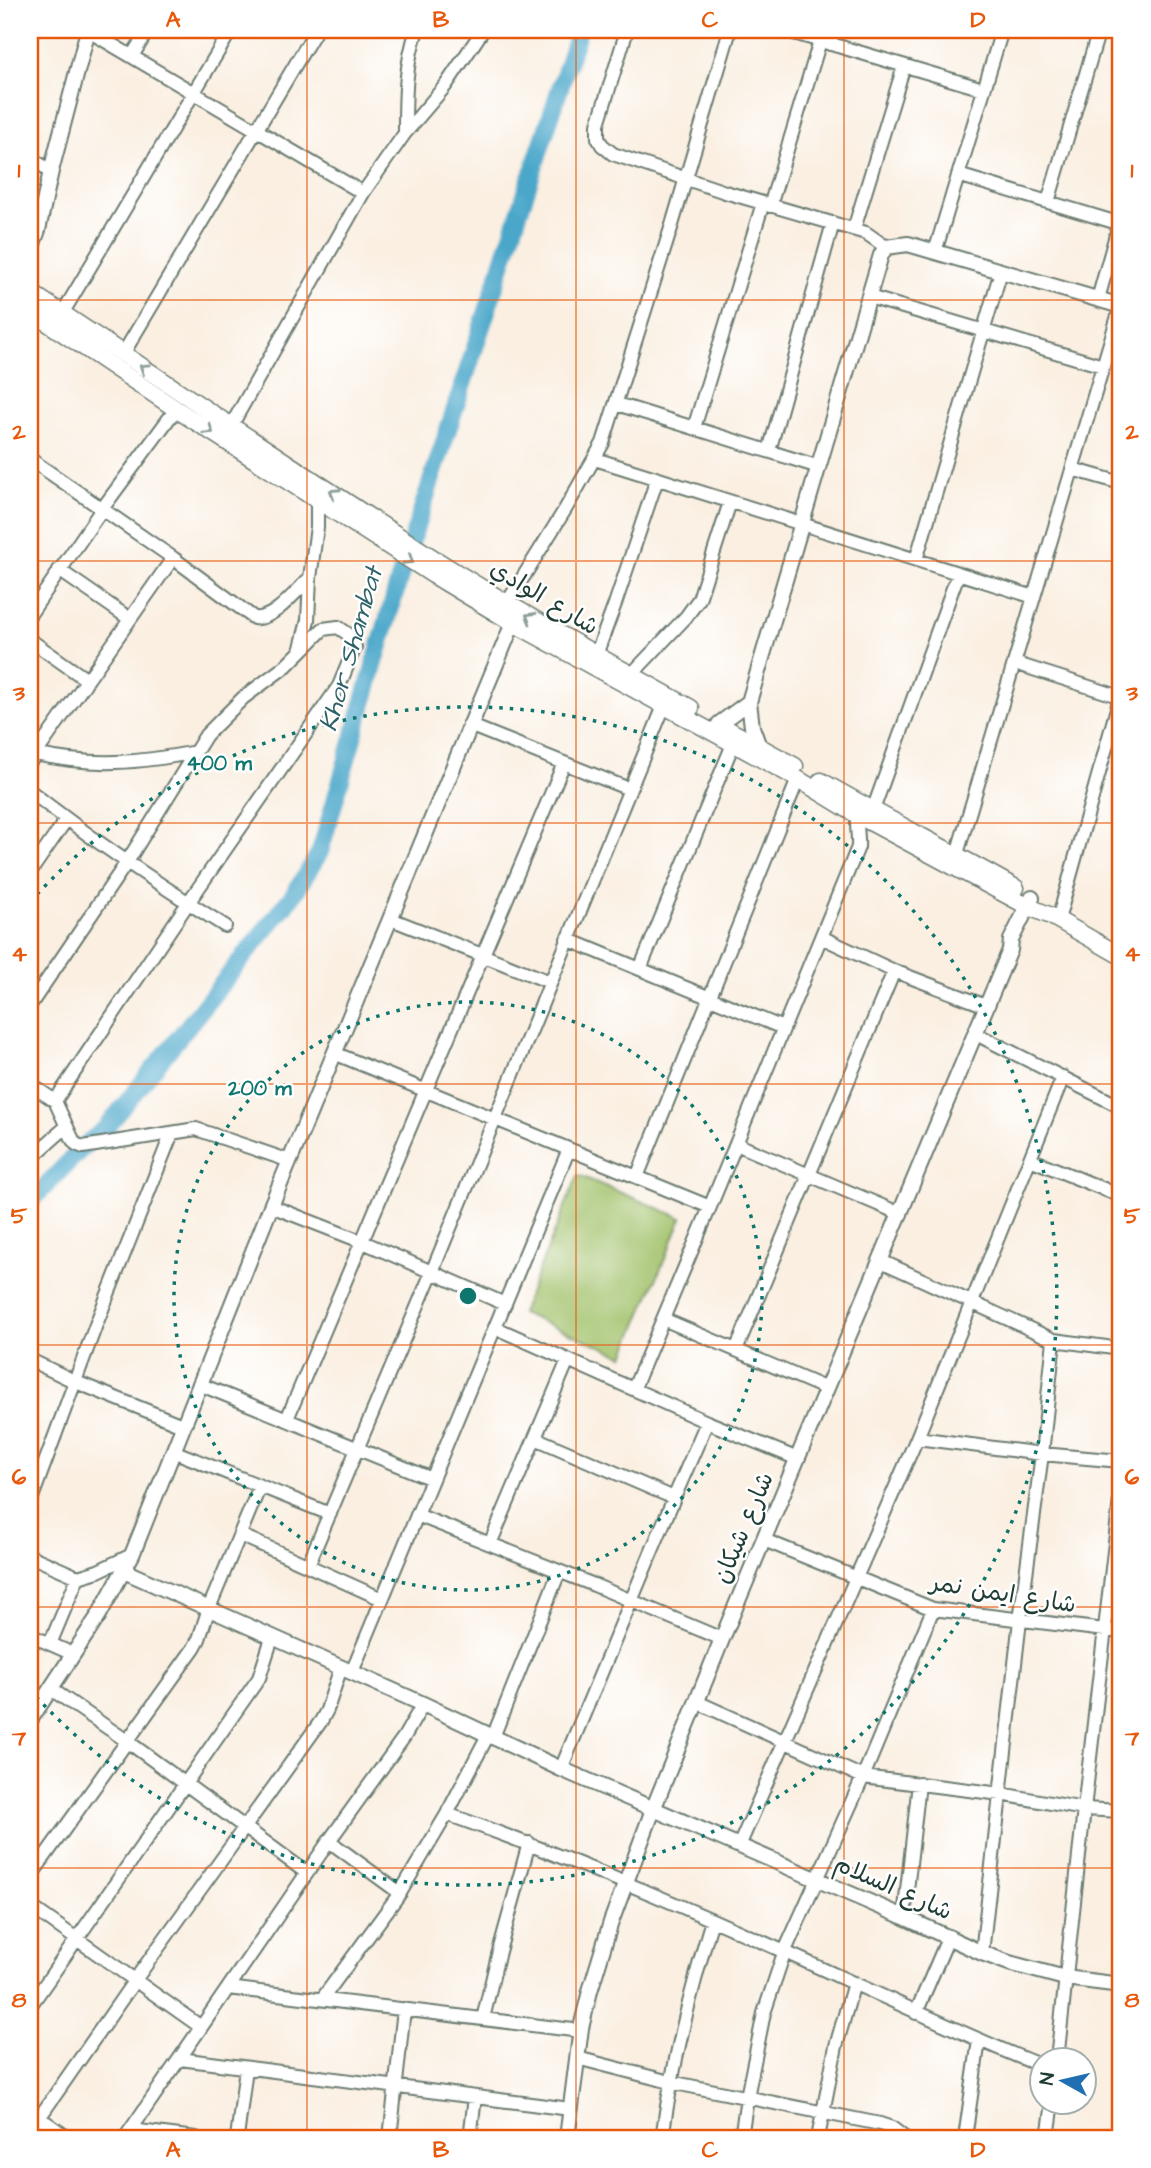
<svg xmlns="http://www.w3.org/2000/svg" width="1151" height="2168" viewBox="0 0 1151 2168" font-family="'Architects Daughter','Playpen Sans Arabic',sans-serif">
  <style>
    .green { fill: #a1c169; stroke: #607f4e; stroke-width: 2 }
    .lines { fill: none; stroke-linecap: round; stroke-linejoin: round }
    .river { stroke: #4ba7ca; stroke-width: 18 }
    .minor-casing { stroke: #6c7b71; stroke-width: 16 }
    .tertiary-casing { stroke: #6c7b71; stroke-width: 18 }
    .secondary-casing { stroke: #6c7b71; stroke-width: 19 }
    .minor { stroke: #fff; stroke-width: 12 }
    .tertiary { stroke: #fff; stroke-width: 14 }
    .secondary { stroke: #fff; stroke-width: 16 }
    .oneway { stroke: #8f9e9a }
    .grid { fill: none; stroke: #e8590c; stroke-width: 2; stroke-opacity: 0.55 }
    .ring { fill: none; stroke: #0f766e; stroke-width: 3.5; stroke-dasharray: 3.5 7 }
    .labels { text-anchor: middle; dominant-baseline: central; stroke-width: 5; stroke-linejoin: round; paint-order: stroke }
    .street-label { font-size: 24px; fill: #1f3d34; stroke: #fff }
    .water-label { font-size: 26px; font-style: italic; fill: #2e6268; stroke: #fff }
    .centre { fill: #0f766e; stroke: #fff; stroke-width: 3.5 }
    .ring-label { font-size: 21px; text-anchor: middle; font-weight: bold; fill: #0f766e; stroke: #fff; stroke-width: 5; stroke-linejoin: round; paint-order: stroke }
    .neatline { fill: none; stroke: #e8590c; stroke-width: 2.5 }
    .grid-label { font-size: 23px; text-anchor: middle; font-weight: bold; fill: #e8590c }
  </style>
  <rect width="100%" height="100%" fill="#fff"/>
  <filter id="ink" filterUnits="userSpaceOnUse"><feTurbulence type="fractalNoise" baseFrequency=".0143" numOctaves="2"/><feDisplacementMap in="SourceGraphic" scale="14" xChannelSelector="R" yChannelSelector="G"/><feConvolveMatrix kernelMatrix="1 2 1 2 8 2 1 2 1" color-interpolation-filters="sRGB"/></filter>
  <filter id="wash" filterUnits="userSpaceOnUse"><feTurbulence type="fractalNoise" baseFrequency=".00686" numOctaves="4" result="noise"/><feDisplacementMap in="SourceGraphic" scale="28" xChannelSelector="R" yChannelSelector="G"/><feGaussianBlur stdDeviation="1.57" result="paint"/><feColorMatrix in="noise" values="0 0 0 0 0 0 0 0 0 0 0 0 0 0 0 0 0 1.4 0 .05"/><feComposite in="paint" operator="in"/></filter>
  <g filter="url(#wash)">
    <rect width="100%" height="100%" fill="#faefe1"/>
    <path class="green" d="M578,1175l104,43 -58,138 -103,-43z"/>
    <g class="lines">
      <path class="river" d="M30,1202l53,-55 23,-19 188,-234 26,-42 81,-279 178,-543"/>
    </g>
  </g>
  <g filter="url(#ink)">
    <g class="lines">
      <g class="minor-casing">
        <path id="minor" d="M87,30l276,163
          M627,30l-29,94v14l4,7 11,9 112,38 141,41 20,14
          M784,30l199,59
          M830,44l4,-14
          M132,56l16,-26
          M405,133c0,-36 0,-69 12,-103
          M30,158l21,13
          M958,175l163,49
          M1048,202l51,-172
          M770,206l50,-165
          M854,229l50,-163
          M935,252l67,-222
          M869,297l234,69
          M1098,299l23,-82
          M62,314l169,-284
          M123,354l193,-324
          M617,404l202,63
          M231,426l132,-233 42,-60 41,-48 37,-55
          M694,428l69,-225
          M769,451l64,-228
          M30,459l143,99 81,60c19,3 42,-27 56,-40
          M595,459l439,138
          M1072,469l49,14
          M916,560l85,-289
          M59,570l71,49
          M507,603l59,-95 37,-65 69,-218 58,-195
          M30,614l72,-105 74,-100
          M30,640l57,40
          M300,652l8,-32 2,-42 7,-51v-28
          M596,655l19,-51 42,-125
          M1014,663l107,34
          M631,675l55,-58 13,-18 31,-97
          M469,725l160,64
          M35,754c58,13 104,9 161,-2
          M30,762l143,-204
          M30,791c62,49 128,93 195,135
          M873,810l85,-236
          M957,854l164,-548
          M30,872l36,-52
          M391,919l159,63
          M1058,920l63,-226
          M821,937l73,34 92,35
          M567,939l216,89
          M640,969l93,-225
          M30,1005l97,-143 79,-127 37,-37 43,-32 37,-37 15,-2 10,7 7,13 -16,39 -151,217 -133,198
          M974,1033l147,74
          M334,1053l376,154
          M30,1084l25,17 18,39 3,4 7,3 113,-18 94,32
          M736,1144l165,70
          M30,1159l36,-32
          M1030,1159l91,37
          M637,1177l161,-398
          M271,1206l92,36 142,62
          M881,1261l173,79 67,9
          M663,1319l164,70
          M496,1328l211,94 91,37
          M736,1350l158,-379
          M30,1360l46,22 106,43
          M199,1384l233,95
          M634,1388l76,-181 148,-360c1,-11 -3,-25 0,-36
          M287,1419l277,-656
          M535,1438l139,60
          M917,1438l125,16 79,7
          M173,1451l157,63
          M30,1503l67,-181 75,-189
          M417,1515l177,70 128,54
          M240,1535l142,64
          M764,1540l169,69 188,23
          M490,1544l78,-184
          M30,1556l48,21 20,-6 34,-16
          M308,1565l124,-293 232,-566
          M30,1635l43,19
          M50,1644l28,-67
          M352,1672l217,-523
          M51,1689l76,52 180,132
          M697,1702l166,75 138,17 83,15 37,2
          M493,1737l66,-165
          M561,1769l113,-271 33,-76
          M447,1814c138,49 273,108 406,169 63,28 125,58 189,83
          M329,1841l71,52
          M739,1846l178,-408 146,-361
          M30,1877l164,-229 5,-9 10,-31 51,-122
          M30,1906l171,121
          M904,1917l15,-134
          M982,1953l38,-333 22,-166 12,-114
          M228,1988l353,43
          M322,1999l78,-106 47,-79 41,-79
          M30,2006l229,-328 13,-40
          M916,2013l33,-77
          M483,2019l15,-64 31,-112
          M577,2058l93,24 210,42 12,4 13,10
          M180,2059l390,50
          M1057,2060l27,-251 37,-318
          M30,2111l38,27
          M131,2130l65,8
          M30,2131l105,-151 186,-259 6,-11 14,-43
          M125,2138l204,-297 75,-104 19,-33
          M237,2138l9,-70
          M390,2138l14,-129
          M470,2138l5,-41
          M662,2138c11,-77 28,-144 50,-218
          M741,2138l6,-41 17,-84 20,-60 79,-176 70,-168
          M818,2138l18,-92 18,-63
          M965,2138l14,-98
          M1048,2138l5,-36"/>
      </g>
      <g class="tertiary-casing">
        <path id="tertiary" d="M30,252l8,-22 13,-59 37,-141
          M719,724l30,-22
          M758,744l-6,-17 -3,-25 132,-447 5,-8 22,-3 213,62
          M124,1571l299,133 138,65 343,148 78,36 27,10 56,15 56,7
          M30,1720l69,-105 33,-60 139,-349 242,-583
          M567,2138l14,-110 9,-37 21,-69 43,-115 68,-168 288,-689 1,-10 21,-42"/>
      </g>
      <g class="secondary-casing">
        <path id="secondary" d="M30,292c136,90 271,182 408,269 83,52 168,100 253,147
          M30,311l146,98 257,166 80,48 285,156 59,36 170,91 24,10 70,40
          M720,725l75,41
          M821,781c64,37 130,70 195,107"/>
      </g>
      <use href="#minor" class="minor"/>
      <use href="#tertiary" class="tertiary"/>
      <use href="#secondary" class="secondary"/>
    </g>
    <defs><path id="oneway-chevron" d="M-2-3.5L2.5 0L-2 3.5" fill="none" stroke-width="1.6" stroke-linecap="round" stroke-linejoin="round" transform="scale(1.75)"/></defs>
    <g class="oneway">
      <use href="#oneway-chevron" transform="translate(144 368) rotate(-146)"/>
      <use href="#oneway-chevron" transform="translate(209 430) rotate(33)"/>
      <use href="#oneway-chevron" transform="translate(334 493) rotate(-147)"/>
      <use href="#oneway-chevron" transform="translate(409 560) rotate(33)"/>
      <use href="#oneway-chevron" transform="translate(530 617) rotate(-150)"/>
    </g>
  </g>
  <path class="grid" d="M307,30v2108M576,30v2108M844,30v2108M30,300h1091M30,561h1091M30,823h1091M30,1084h1091M30,1345h1091M30,1607h1091M30,1868h1091"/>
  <g class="ring">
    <circle cx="468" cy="1296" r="294"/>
    <path d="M30 902A589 589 0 1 1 30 1690"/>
  </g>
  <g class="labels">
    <g class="street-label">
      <text transform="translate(544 598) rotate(31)">شارع الوادي</text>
      <text transform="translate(744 1528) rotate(-67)">شارع شيكان</text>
      <text transform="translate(1003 1594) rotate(9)">شارع ايمن نمر</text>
      <text transform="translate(893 1888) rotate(24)">شارع السلام</text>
    </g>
    <g class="water-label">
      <text transform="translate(351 649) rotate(-74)">Khor Shambat</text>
    </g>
  </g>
  <circle cx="468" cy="1296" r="10" class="centre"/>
  <g class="ring-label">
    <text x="219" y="770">400 m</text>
    <text x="260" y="1095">200 m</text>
  </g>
  <rect width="1151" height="2168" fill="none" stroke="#fff" stroke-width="77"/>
  <g transform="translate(1063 2081) rotate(278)"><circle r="33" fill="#ffffff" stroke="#a5b1ae" stroke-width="2"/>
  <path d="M0-5L12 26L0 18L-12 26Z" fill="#1f6fb2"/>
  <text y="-10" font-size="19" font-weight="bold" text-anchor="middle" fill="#1f3d34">N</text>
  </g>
  <rect x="38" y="38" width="1074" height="2092" class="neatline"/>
  <g class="grid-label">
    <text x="173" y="27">A</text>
    <text x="441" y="27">B</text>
    <text x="710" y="27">C</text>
    <text x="978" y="27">D</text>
    <text x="19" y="177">1</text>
    <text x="1132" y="177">1</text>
    <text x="19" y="439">2</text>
    <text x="1132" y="439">2</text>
    <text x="19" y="700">3</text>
    <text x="1132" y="700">3</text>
    <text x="19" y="961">4</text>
    <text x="1132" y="961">4</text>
    <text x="19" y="1223">5</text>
    <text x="1132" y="1223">5</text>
    <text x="19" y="1484">6</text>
    <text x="1132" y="1484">6</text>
    <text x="19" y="1745">7</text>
    <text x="1132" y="1745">7</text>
    <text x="19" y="2007">8</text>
    <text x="1132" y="2007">8</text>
    <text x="173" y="2157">A</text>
    <text x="441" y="2157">B</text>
    <text x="710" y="2157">C</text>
    <text x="978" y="2157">D</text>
  </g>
</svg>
